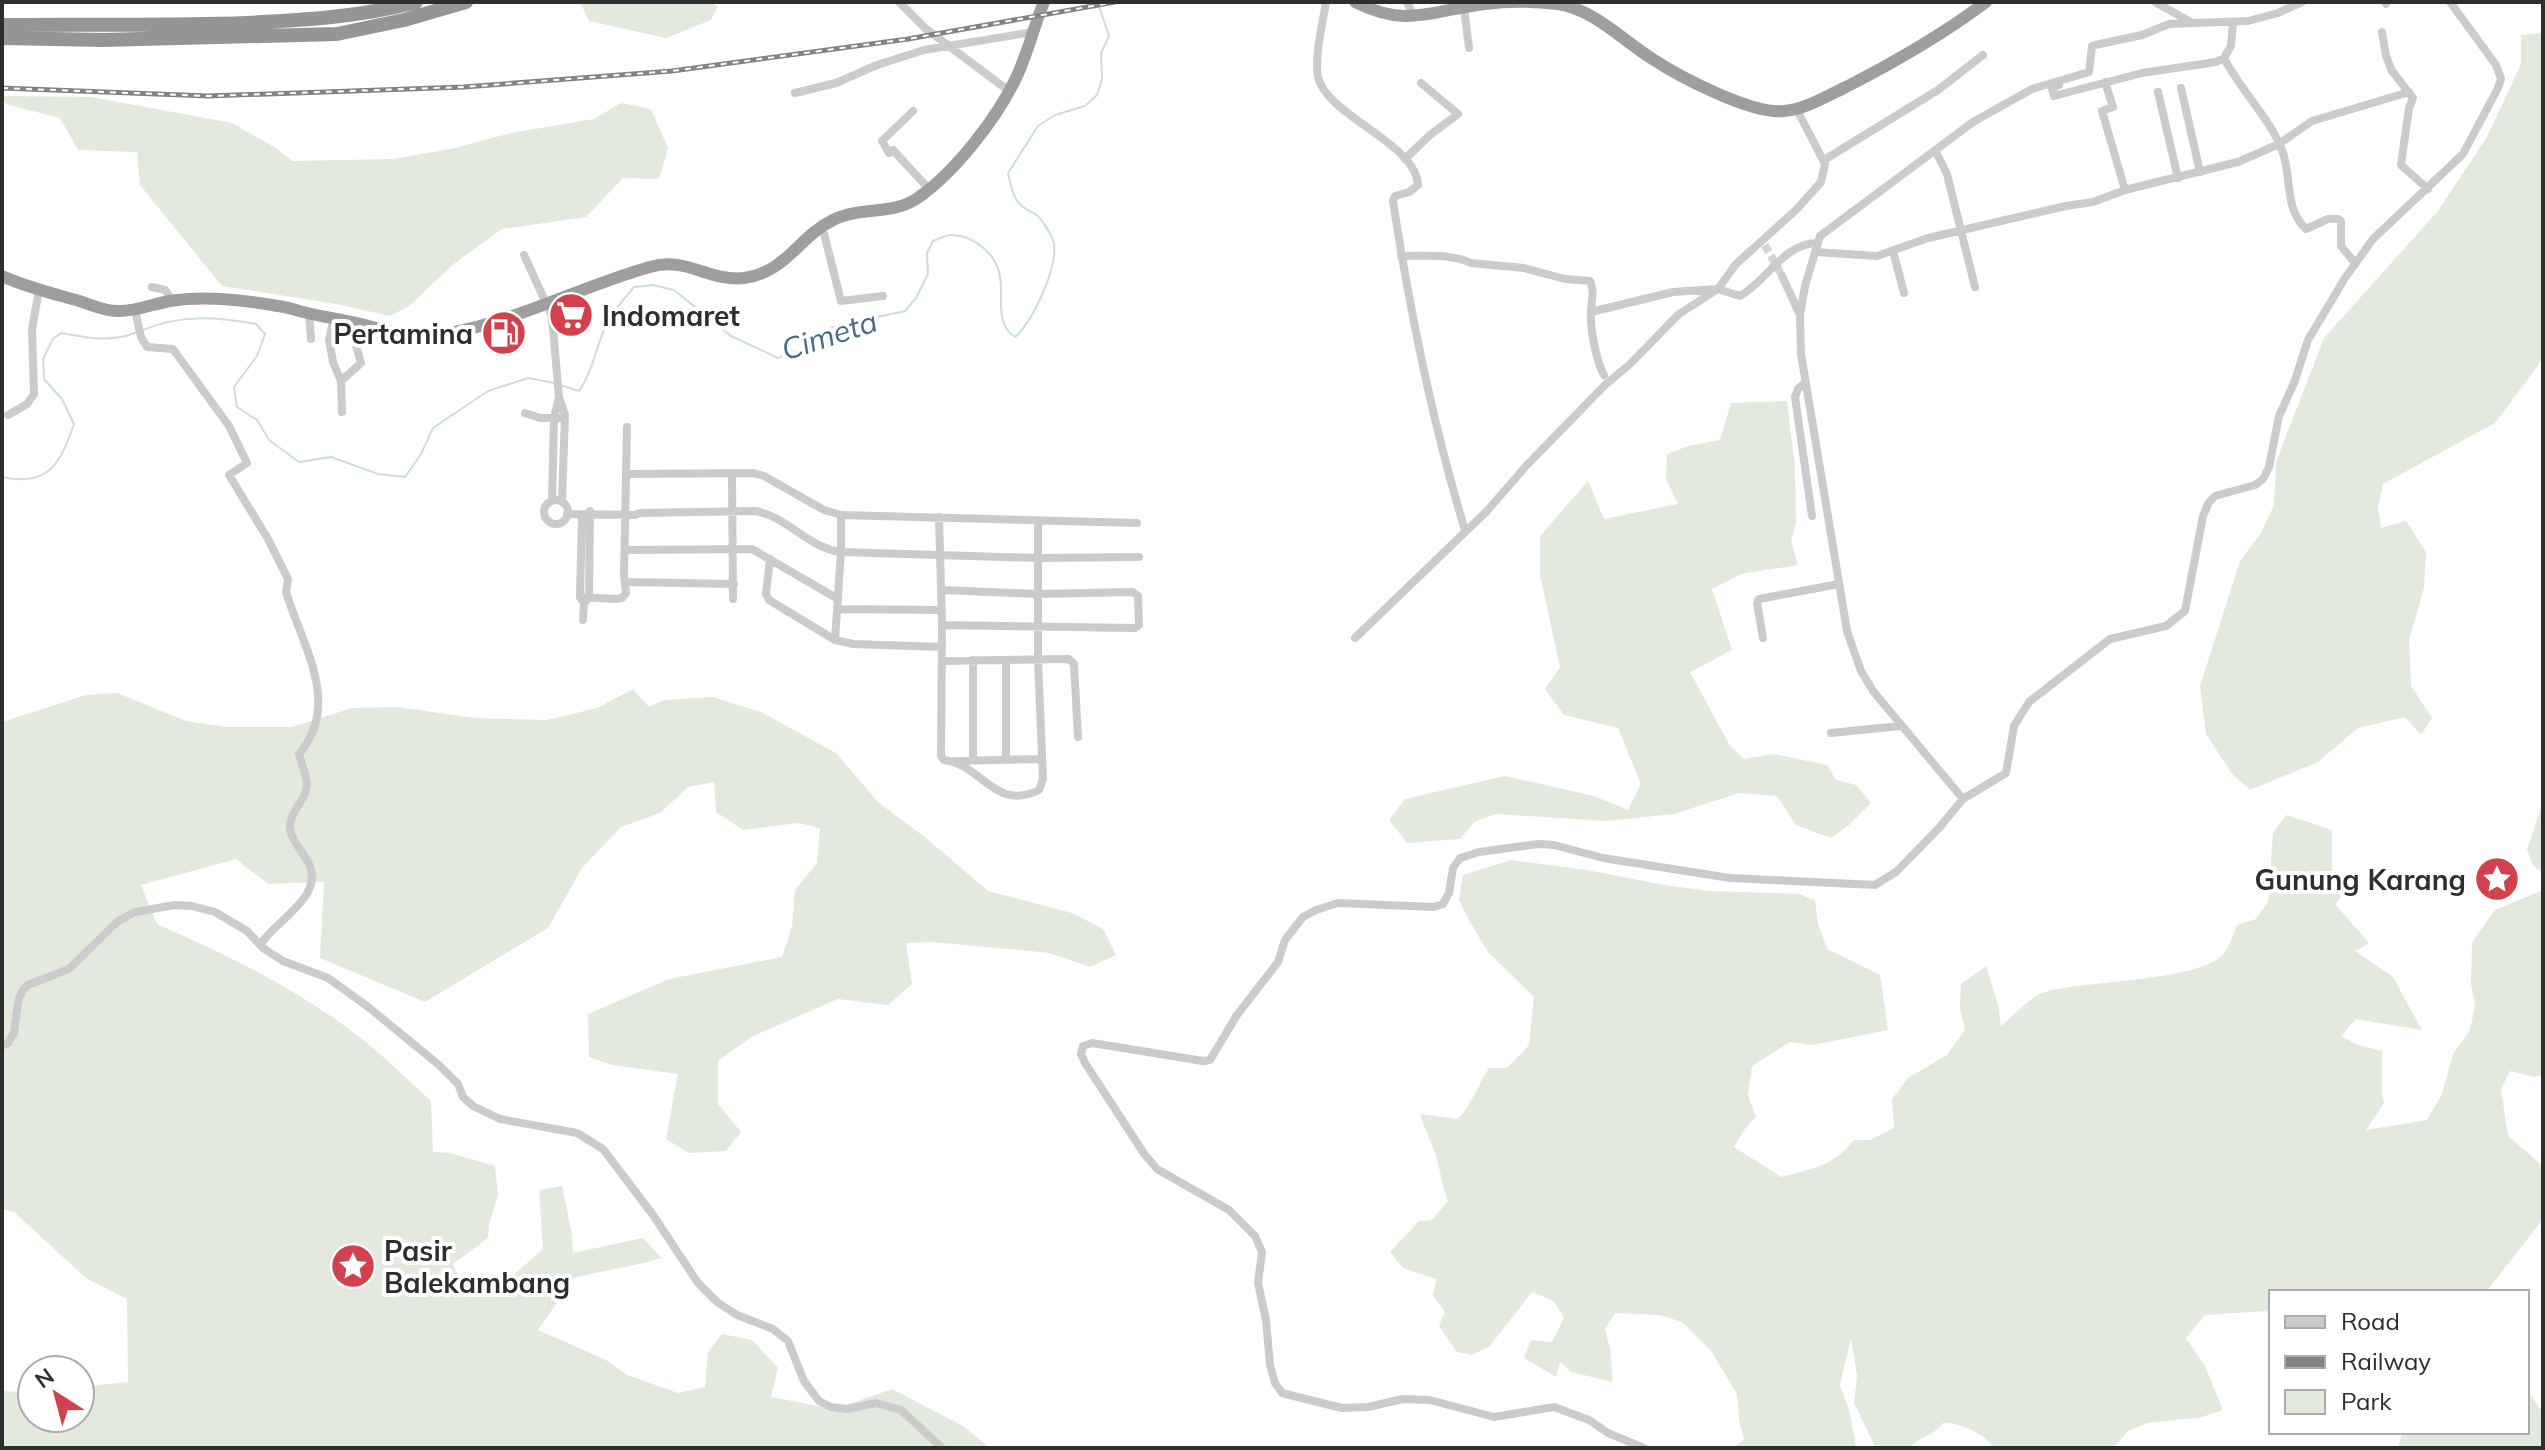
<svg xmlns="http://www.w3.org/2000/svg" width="2545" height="1450" viewBox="0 0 2545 1450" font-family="Mulish,sans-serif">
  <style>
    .green { fill: #e4e9dd }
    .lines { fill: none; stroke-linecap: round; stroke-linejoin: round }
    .stream { stroke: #cbdce7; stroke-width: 2 }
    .minor-tunnel { stroke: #d5d5d5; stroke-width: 8; stroke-dasharray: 8 4; stroke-linecap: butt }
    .minor { stroke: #cbcbcb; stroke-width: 8 }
    .trunk { stroke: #9e9e9e; stroke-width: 12 }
    .motorway { stroke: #959595; stroke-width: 14 }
    .rail-casing { stroke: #838383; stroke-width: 5 }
    .rail { stroke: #fff; stroke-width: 2; stroke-dasharray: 6; stroke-linecap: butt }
    .labels { text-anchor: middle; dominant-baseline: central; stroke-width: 8; stroke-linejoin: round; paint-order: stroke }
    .poi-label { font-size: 28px; font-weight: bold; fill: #2e2e2e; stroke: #fff; text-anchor: start }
    .water-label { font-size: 30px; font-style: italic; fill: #456d86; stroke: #fff }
  </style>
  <rect width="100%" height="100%" fill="#fff"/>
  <path class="green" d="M580,2h129l9,4 -7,14 -45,18 -77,-17z
    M2543,33v326l-48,64 -112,61 -5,23 3,21 25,-7 20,31 -2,36 -15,52 2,46 21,32 -11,17 -16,-18 -47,11 -40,34 -68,28 -18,-16 -26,-40 -6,-48 40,-125 21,-28 13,-28 2,-43 48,-124 113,-126 50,-75 34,-73v-29z
    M2,96l89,1 141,26 44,25 16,13 101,-2 58,-10 60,-16 83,-14 27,-16 30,6 17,39 -9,31 -36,-1 -37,39 -84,12 -47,34 -46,43 -19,10 -54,-12 -114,-18 -82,-101 -3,-33 -59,-2 -18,-32 -51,-13 -7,-4z
    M1787,401l8,66 1,56 -5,18 7,24 -57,9 -29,15 20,61 -42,22 40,74 14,13 30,-5 53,11 9,15 20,5 15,18 -22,22 -18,13 -35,-13 -19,-29 -38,-3 -65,21 -68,7 -110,-7 -22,8 -14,17 -53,4 -18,-23 16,-21 100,-23 89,20 34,14 13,-26 -23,-56 -54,-13 -19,-26 15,-22 -20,-92v-39l48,-55 16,38 74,-15 -12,-25 1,-25 21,-8 32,-6 11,-37z
    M633,689l16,18 16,-7 47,-3 49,15 75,41 43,50 47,35 62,53 84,22 31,16 13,26 -26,12 -40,-14 -117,-11 -27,1 6,41 -24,21 -50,-6 -87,38 -33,24v43l23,28 -15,19 -37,2 -23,-14 12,-65 -66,-9 -23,-8 -1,-43 81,-35 113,-22 10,-30 3,-37 22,-27 3,-35 -22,-5 -55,7 -27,-18 -2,-30 -26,5 -28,26 -39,14 -39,41 -34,60 -123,74 -105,-44 4,-76 -56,2 -32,-25 -95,26 16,39c72,32 143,66 205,115 24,19 46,41 69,62l2,51 17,1 45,13 3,29 -9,29 -1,14 -35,26 10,25 37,-2 43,-38 -4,-59 23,-4 10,48 1,19 70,-15 19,20c-29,9 -59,12 -88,20l-36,52 68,30 21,15 51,18 27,-6 3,-35 14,-18 30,6 26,28 -7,29 64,12 57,-20 71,37 27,22h-988v-57l30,2v25h48v-31l48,-5 -1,-83 -40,-20 -73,-67 -12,-3v-487l84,-27 31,-2 69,28 40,6h66l60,-19 44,-1 79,11 72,2 50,-12z
    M2543,802v71l-10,-7 -6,-16z
    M2286,815l46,15v40l14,21 -11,13 34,39 -14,8 38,26 29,53 -66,-11 -15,17 17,9 24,6c1,18 -2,34 2,52l-18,27 61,-10 15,-26 11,-40 17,-24 5,-24 -4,-22 1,-42 23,-32 48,-20v185l-9,2 -24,-6 -9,18 7,47 35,30v53l-57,73h-215v24l-5,-5 -61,4 -19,23 19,28 18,44 -21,7 -55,6 -19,8 -15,17h-119c-6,-12 -37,-28 -51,-25 -9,13 -23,13 -34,25h-33l-22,-45 3,-27 -6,-38 -11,47 10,28 6,35h-124l12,-8 -5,-20 -2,-26 -26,-43 -29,-29 -22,-7 -45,-2 -10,16 5,20 3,33 -42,-10 -11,-10 -4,15 -32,-19 7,-18 21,2 12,-24 -10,-17 -22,-9 -43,55 -17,8 -15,-3 -18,-26 6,-14 -12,-16 3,-17 -33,-11 -13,-16 29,-31 13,-1 16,-19c-5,-13 -7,-25 -10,-38 -4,-17 -13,-32 -18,-49l37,5c11,-8 23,-37 32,-51h18l22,-23 5,-48 -46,-45 -19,-32 -10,-20 4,-25 48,-15 76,10 77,15 44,6 92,3 15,7 3,23 9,25 53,26 8,55 -76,15 -22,-3 -38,24 -4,29 8,22 -12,13 -10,17 47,30c31,-8 52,-11 73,-37h16l24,-12 -2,-29 16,-21 39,-23 18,-25 -5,-22 1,-24 25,-18 12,39 3,21c13,-10 28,-29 44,-34 39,-12 157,-10 179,-39 6,-7 9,-20 13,-28l19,-6 12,-17 5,-69z
    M2527,1390l16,22v36h-145l4,-16h125z"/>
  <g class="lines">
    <path class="stream" d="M143,330c37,-16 74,-13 113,-6l9,10 -8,22 -23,31 3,20 20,13 12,20 30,22 32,-5 47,17 27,3 16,-23 12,-26 55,-37 40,-13 26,5
      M560,385l19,6c13,-18 16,-40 25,-61 7,-16 19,-30 30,-43l19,-2 21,5 57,46 47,22 22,-8 16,-15 20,-9 69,-15 11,-13 12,-24 -1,-21 6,-12c6,-2 13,-6 18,-6 21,0 43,17 48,37 6,21 -6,51 16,65 18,-16 42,-68 39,-92 0,-7 -10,-22 -15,-28 -4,-4 -11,-6 -16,-10 -10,-7 -12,-22 -15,-34l30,-47 17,-11 30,-9 12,-11 5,-16 -1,-26 8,-17 -9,-27 -7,-7
      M2,477c47,10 58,-13 72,-53l-12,-25 -18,-20 -1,-20 10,-20 8,-6c26,5 50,10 76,-1"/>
    <path class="minor-tunnel" d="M1765,245l17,31"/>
    <path class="minor" d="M899,2l26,26 84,63
      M1326,2c-3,20 -12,56 -8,75 9,39 98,66 100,108l-9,7 -14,4 -2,5c17,111 39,221 72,329
      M1407,2l7,15
      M2155,2l34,19
      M2386,4l1,-2
      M1464,8l5,40
      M2233,22l-2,24 -7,12c16,32 48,62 59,95 9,26 1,55 23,76l22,-10h10l3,2v25l13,16
      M2382,32l4,24 6,15 21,27 -4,10 -8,57 27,24
      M2105,82l8,25 -11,4 23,79
      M2059,85l-7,3 2,8 88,-23 74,-11 8,-4
      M2181,88l19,84
      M2158,92l20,86
      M795,93l41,-10 41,-18 47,-15 109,-18
      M913,111l-31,30 7,12 4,-3 36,39
      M1935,150l12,24 28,113
      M1405,159l25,-24 28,-21 -37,-31
      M1824,160l114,-70 45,-35
      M822,226l19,75 42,-5
      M1893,251l11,42
      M1816,252l61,4 51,-18 138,-32 27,-4 32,-12 113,-28 41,-18 33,-23 97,-29
      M524,255l27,59 2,14 6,69 6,18 -3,87
      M1401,256c22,0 50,-3 70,7l53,5 41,11 25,2c5,11 1,19 1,31 -1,15 5,49 13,63
      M1782,276l18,39
      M152,287l13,3 7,10
      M135,310l6,27 6,10 26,2 56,77 18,37 -18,12 39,64 20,40 -2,13c16,53 56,112 13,162 2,10 8,21 8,30 0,16 -16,25 -17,41 -1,13 13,27 19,39 16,32 -34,57 -49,81
      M1591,312l82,-20 45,-3 22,7c26,-14 44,-53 77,-53
      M309,314l2,25
      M334,317l-5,23 4,22 8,19 1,31
      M341,381l20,-18 -9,-32v-10
      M1804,383l-6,6 -3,8 17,119
      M525,413l15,5h19
      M8,415l19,-11 7,-10 -2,-65 7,-39
      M626,474l127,-1 11,3 60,34 17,5 296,8
      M732,474l1,125
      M544 512a12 12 0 1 1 24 0a12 12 0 1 1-24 0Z
      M552,501l2,-83 5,-21
      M567,514l68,1 5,-2 115,-2c32,5 53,37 86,41l197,6 101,-1
      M582,515l-2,82 4,6 -1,17
      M939,517l3,108 -1,131 3,4c38,4 50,52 95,30l4,-11 -5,-119v-139
      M626,550l126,-1 86,50
      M770,559l-4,35 3,6 66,40 18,4 89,3
      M627,582l107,2
      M942,590l95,4 96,-2 5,4 1,29 -4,3 -193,-3
      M580,597l36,2 6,-1 4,-5 -2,-17 3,-149
      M586,601l3,-4 1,-86
      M838,609l104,1
      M1355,638l132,-127 39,-45 80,-82 23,-19 50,-51 39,-25 18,-25 60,-54 25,-28 4,-18 -29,-56
      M1763,638l-6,-35 2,-4 80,-15
      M835,640l6,-88v-37
      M1006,660v99
      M942,661l127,-2 5,5 4,73
      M1831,733l69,-7
      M973,760v-100
      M955,761l87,-2
      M1963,799l-90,-108 -12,-20 -14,-40 -46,-277 -1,-39 5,-29 15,-50 153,-114 59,-33 57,-17 3,-26 3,-1 47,-10 27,-11 79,-3 30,-8 24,-11
      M2,1046l6,-3 6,-10 4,-31 4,-11 6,-6 41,-16 48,-47 18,-10 40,-7 17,1 23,6 32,19 16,17 20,13 45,17 39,28 72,59 19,19 5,13 10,9 27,13 77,14 26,16 50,66 45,68 19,19 20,13 36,14 15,12 16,40 15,20 12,6 16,2 29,-6 25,7 41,38
      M1644,1448l-36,-15 -19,-13 -35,-13 -60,10 -64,-17 -27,-1 -35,8 -26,1 -60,-15 -7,-10 -5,-18 -4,-45 -8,-37 4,-31 -7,-16 -26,-26 -72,-41 -12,-14 -60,-92 -4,-9 2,-8 9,-3 111,18 7,-1 27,-45 41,-53 7,-22 10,-13 8,-10 13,-7 22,-7 96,4 9,-3 6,-11 4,-25 7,-10 19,-6 59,-8 16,1 49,13 127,20 145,7 21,-13 43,-44 24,-29 43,-26 8,-47 15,-24 81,-63 56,-13 19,-15 18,-95 6,-14 6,-6 40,-11 8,-6 6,-12 10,-51 15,-33 14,-43 37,-62 28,-39 90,-85 35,-66 3,-9 -5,-14 -46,-63"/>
    <path class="trunk" d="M1355,2c53,27 77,8 130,2 23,-3 49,-3 72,0 37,5 64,35 94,54 27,18 101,57 133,53 22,-2 43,-15 62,-24 49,-25 96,-52 140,-85
      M2,276c24,11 49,17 74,24 14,4 27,11 41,11 18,1 35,-7 53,-10 35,-6 74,-1 108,5 10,1 20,5 29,7 22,5 44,8 65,14 18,4 36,11 54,9 75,-6 151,-49 224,-69 36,-11 59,15 94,11 43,-6 54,-41 89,-58 27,-14 61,-4 86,-23 37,-26 79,-80 98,-121 11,-24 17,-50 27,-74"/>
    <path class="motorway" d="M2,25c82,-1 163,1 244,-2 58,-3 114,-6 170,-21
      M2,38l101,2 234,-6 67,-14 62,-18"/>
    <g class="rail-casing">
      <path id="rail" d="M2,88l206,8 256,-9 208,-16 236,-32 207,-37"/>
    </g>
    <use href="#rail" class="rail"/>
  </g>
  <defs>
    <g id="supermarket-disc" transform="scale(2.3)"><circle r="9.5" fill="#d2424d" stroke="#fff"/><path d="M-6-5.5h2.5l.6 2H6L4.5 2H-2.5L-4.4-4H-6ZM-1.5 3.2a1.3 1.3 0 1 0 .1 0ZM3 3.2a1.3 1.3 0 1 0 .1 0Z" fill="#fff"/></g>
    <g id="fuel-disc" transform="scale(2.3)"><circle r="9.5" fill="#d2424d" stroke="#fff"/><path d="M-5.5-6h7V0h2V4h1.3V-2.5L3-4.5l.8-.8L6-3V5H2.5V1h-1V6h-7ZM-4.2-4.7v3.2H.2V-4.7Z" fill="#fff"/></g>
    <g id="sight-disc" transform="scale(2.3)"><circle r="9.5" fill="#d2424d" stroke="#fff"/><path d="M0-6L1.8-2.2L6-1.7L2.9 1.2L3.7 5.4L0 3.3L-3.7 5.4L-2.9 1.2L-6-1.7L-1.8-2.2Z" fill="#fff"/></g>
  </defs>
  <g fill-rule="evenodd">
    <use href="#supermarket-disc" x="571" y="315"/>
    <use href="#fuel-disc" x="504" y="333"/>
    <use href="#sight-disc" x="2497" y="879"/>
    <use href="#sight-disc" x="353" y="1266"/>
  </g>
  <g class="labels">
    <g class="poi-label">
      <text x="602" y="315">Indomaret</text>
      <text x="473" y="333" text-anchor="end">Pertamina</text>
      <text x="2466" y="879" text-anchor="end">Gunung Karang</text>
      <text x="384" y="1250">Pasir<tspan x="384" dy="32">Balekambang</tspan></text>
    </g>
    <g class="water-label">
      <text transform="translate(829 335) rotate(-18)">Cimeta</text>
    </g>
  </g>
  <rect width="2545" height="1450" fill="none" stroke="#2e2e2e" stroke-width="8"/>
  <rect x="2269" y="1290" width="260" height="144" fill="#ffffff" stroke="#ababab" stroke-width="2"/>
  <rect x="2285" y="1316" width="40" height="12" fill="#cbcbcb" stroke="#ababab" stroke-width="2"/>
  <text x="2341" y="1330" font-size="24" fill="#2e2e2e">Road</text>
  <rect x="2285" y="1356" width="40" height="12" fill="#838383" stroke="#ababab" stroke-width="2"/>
  <text x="2341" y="1370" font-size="24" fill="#2e2e2e">Railway</text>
  <rect x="2285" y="1390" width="40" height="24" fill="#e4e9dd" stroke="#ababab" stroke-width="2"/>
  <text x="2341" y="1410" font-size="24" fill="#2e2e2e">Park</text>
  <g transform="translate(56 1394) rotate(324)"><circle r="38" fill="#ffffff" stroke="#ababab" stroke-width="2"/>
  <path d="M0-6L14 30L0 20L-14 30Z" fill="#d2424d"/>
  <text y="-12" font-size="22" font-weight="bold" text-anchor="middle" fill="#2e2e2e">N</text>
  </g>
</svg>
